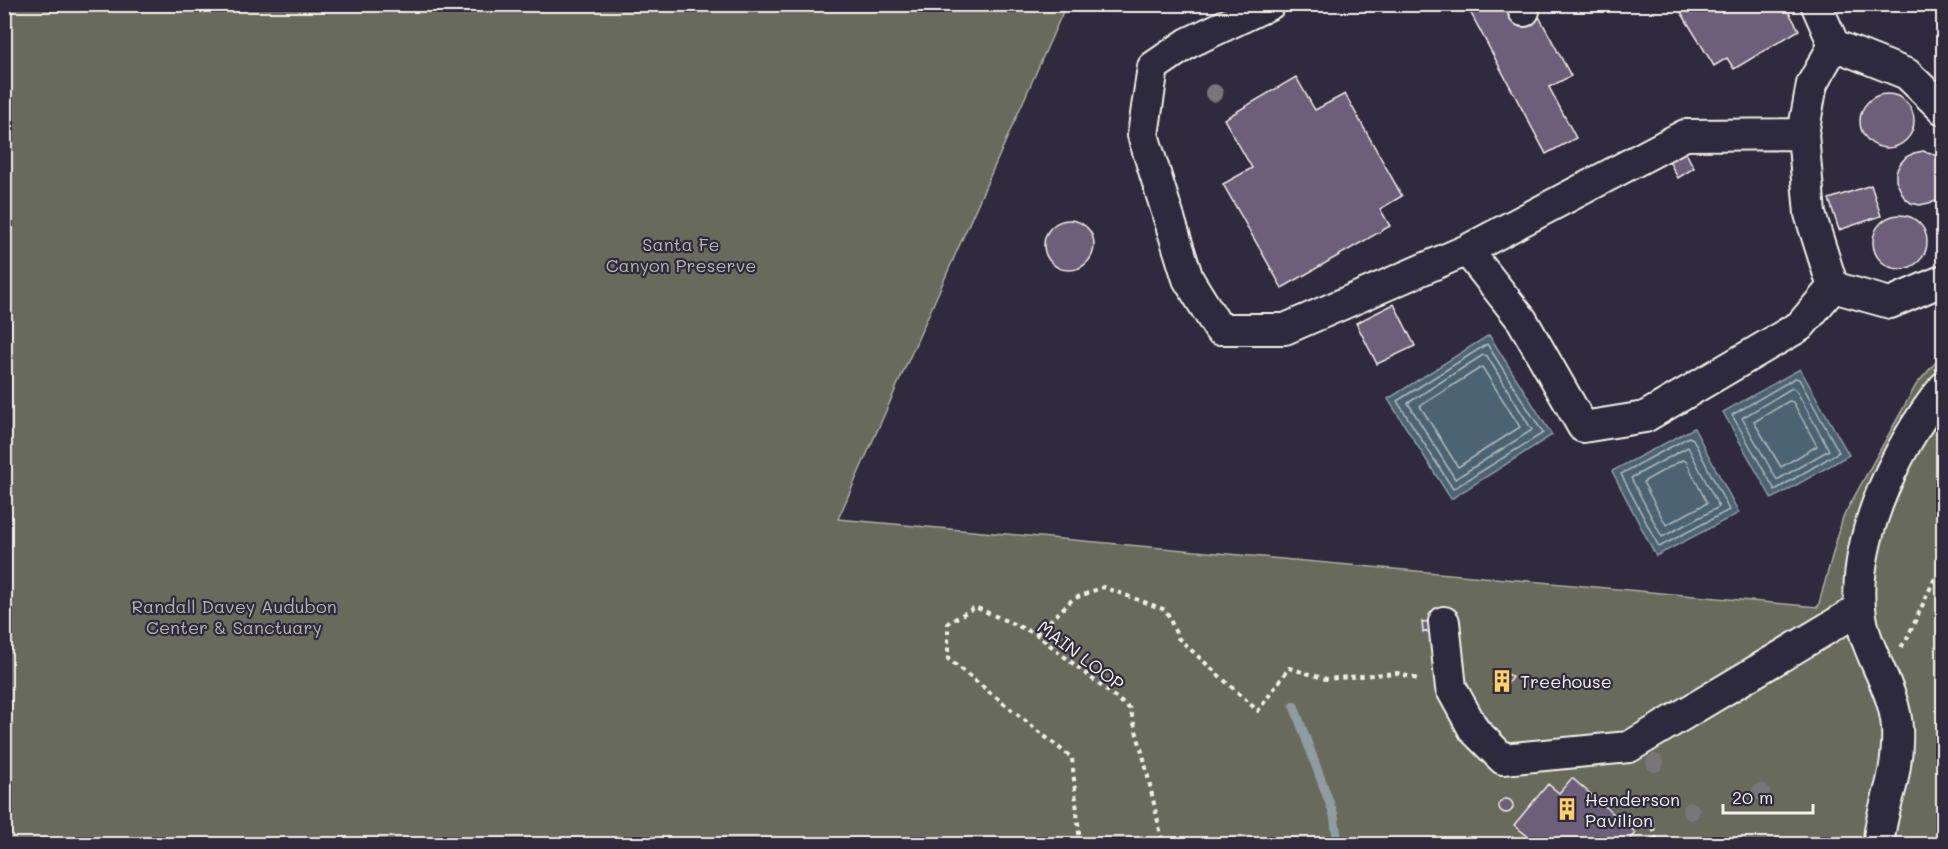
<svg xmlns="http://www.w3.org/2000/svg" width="1948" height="849" viewBox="0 0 1948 849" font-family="Mali,sans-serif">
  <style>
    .green { fill: #676a5b; stroke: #aeaea2; stroke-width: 1.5 }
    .water { fill: #4b6373; stroke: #8f9ca2; stroke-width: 1.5 }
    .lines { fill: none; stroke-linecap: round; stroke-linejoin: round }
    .shore { stroke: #b0b8b9; stroke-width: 1.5 }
    .stream { stroke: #8f9ca2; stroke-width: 9 }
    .building { fill: #6d5e7a; stroke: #f4f1e8; stroke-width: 1.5 }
    .minor-casing { stroke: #f4f1e8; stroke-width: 34 }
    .path { stroke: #f4f1e8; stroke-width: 4; stroke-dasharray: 4.5 4.5; stroke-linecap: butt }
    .minor { stroke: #2f2a3d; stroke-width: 30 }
    .tree { fill: #797678 }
    .labels { text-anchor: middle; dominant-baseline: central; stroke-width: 4.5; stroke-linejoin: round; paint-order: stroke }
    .park-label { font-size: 18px; fill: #b5b4a9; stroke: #2f2a3d }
    .street-label { font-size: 18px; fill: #f4f1e8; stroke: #2f2a3d }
    .poi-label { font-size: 18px; fill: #f4f1e8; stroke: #2f2a3d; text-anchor: start }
  </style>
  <rect width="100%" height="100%" fill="#2f2a3d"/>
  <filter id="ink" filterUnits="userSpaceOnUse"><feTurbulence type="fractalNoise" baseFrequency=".0167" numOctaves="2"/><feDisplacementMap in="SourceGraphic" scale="12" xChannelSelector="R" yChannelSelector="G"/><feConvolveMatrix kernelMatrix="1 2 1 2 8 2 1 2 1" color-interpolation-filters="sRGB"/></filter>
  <g filter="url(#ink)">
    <path class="green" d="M5,5h1061l-228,514 980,88 25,-90 73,-132 27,-31v490h-1938z"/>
    <path class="water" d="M1489,335l63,100 -101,64 -63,-100z
      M1800,369l49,86 -77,44 -49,-87z
      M1694,428l45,85 -83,43 -44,-85z"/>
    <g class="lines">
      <path class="shore" d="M1487,344l56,89 -90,56 -56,-88z
        M1483,355l4,1 45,74 -77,49 -47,-76z
        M1482,367l38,60 -62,40 -38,-61z
        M1795,378l4,1 40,73 -64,38 -43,-75z
        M1792,388l4,2 33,60 -52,30 -35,-62z
        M1789,401l4,1 24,44 -36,21 -27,-45z
        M1689,437l4,2 36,71 -70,37 -38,-73z
        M1688,447l31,60 -57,30 -31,-59z
        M1682,460l4,1 21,42 -41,22 -23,-43z"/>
      <path class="stream" d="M1294,706l40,109 4,29"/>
    </g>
    <path class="building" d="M1466,4h39l10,18 21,-11 35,65 -22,11 27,51 -30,16z
      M1676,4h108l15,26 -65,39 -7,-11 -13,8z
      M1296,77l19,33 30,-16 57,102 -22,13 10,17 -108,62 -59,-104 29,-16 -28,-49z
      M1860 121a27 27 0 1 1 54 0a27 27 0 1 1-54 0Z
      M1685,151l9,17 -16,10 -10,-19z
      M1923,151l8,2 13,8v34l-7,6 -17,4 -9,-2 -7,-6 -8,-16v-9l4,-8 6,-7 8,-4z
      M1871,185l10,31 -42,14 -10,-31z
      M1873 242a27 27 0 1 1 54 0a27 27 0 1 1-54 0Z
      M1044 245a25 25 0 1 1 50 0a25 25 0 1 1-50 0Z
      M1394,304l21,42 -38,18 -21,-41z
      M1433,621l1,10 -11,1 -1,-10z
      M1502,671l10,6 -10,15 -10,-7z
      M1572,778l64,55 -10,11h-89l-23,-19 34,-41 11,9z
      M1499 806a7 7 0 1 1 14 0a7 7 0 1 1-14 0Z"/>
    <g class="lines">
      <g class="minor-casing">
        <path id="minor" d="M1270,4l-82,39 -35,24 -10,68 45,144 31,50h66l182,-79 218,-115 118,-1 9,-50 22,-39 -18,-41
          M1521,4l3,7
          M1834,45l73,29 37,36
          M1803,134l7,80 23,73 57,16 54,-23
          M1467,250l55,70 61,107 62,-10 155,-91 33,-39
          M1444,622l7,66 23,42 29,29 126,-12 231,-138
          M1879,844c0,-21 8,-41 13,-62 4,-18 6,-35 5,-54 -2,-34 -22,-62 -32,-94 -23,-77 30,-188 79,-247"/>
      </g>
      <path class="path" d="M1036,634l37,-35 30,-12 63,23 12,28 80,73 31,-43 37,11 71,-6 24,7
        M1901,647l5,-6 28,-61 10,-6
        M1651,819l6,25
        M1080,844l-8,-86 -124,-99v-36l27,-16 61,27 94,75 14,50 19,85"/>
      <use href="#minor" class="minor"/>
    </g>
    <g class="tree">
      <circle cx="1214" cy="93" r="9"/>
      <circle cx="1655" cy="763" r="9"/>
      <circle cx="1761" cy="792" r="9"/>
      <circle cx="1691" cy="811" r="9"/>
    </g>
  </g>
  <defs>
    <g id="building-bare" transform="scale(1.8)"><path d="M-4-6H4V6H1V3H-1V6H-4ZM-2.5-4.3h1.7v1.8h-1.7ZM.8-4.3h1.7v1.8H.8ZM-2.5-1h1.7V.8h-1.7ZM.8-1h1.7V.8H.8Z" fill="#ffd166" stroke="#2f2a3d" stroke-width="2.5" paint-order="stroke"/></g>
  </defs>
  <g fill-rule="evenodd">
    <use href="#building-bare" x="1502" y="681"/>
    <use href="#building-bare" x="1567" y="809"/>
  </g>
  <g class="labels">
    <g class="park-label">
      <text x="681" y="244">Santa Fe<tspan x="681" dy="21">Canyon Preserve</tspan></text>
      <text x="234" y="606">Randall Davey Audubon<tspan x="234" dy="21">Center &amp; Sanctuary</tspan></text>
    </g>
    <g class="street-label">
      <text transform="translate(1081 655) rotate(37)">MAIN LOOP</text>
    </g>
    <g class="poi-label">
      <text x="1520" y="681">Treehouse</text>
      <text x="1585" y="799">Henderson<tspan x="1585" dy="21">Pavilion</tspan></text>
    </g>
  </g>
  <rect width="1948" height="849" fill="none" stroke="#2f2a3d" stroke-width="24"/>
  <rect x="12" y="12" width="1924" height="825" fill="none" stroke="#f4f1e8" stroke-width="2" filter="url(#ink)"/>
  <path d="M1723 804v9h90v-9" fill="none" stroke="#f4f1e8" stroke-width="3"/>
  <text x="1732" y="804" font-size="18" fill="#f4f1e8" stroke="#2f2a3d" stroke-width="4.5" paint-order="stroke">20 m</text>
</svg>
